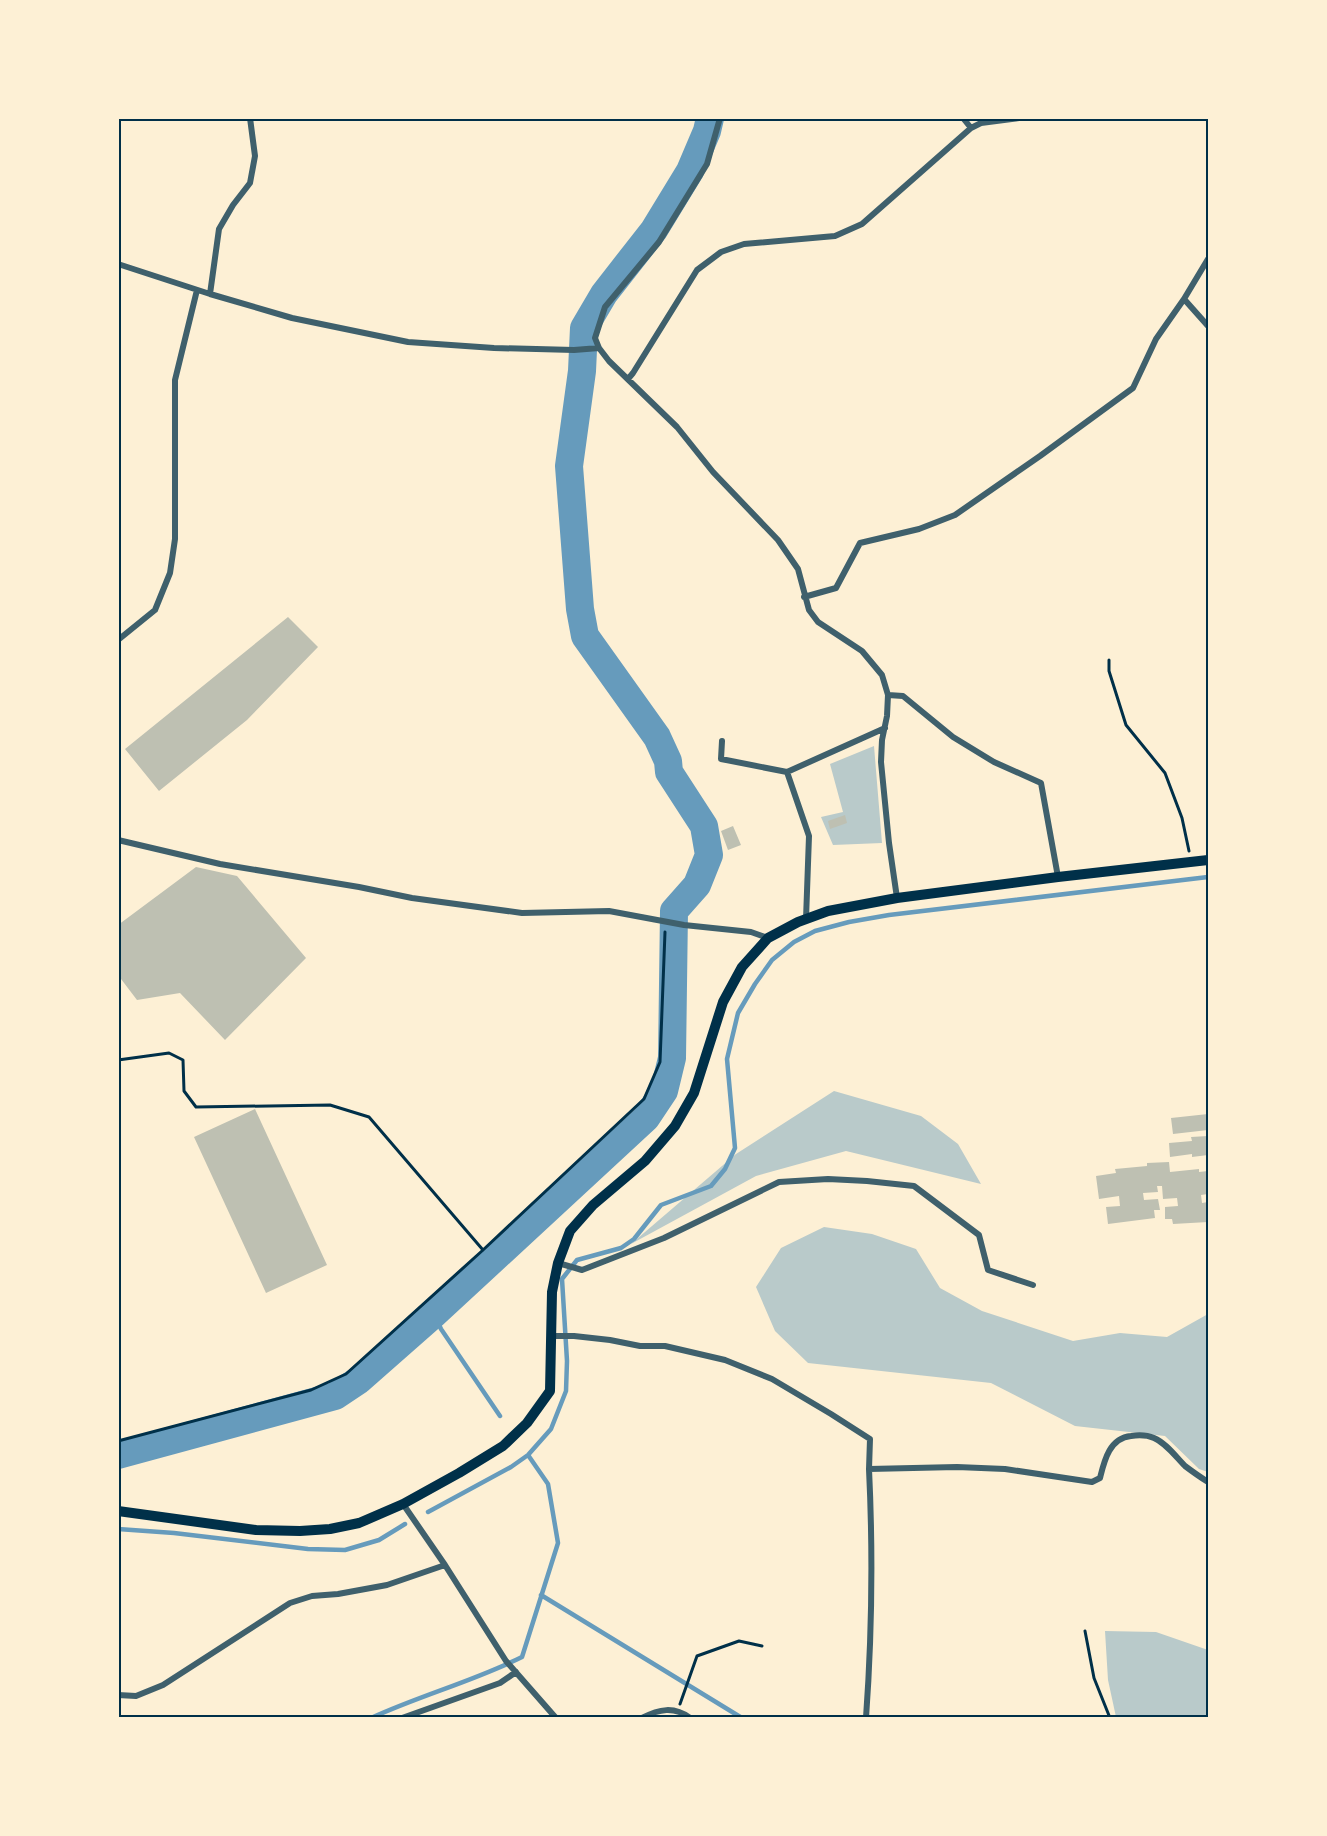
<svg xmlns="http://www.w3.org/2000/svg" width="1327" height="1836" viewBox="0 0 1327 1836" font-family="'Libre Baskerville',serif">
  <style>
    .green { fill: #b9caca }
    .lines { fill: none; stroke-linecap: round; stroke-linejoin: round }
    .stream { stroke: #669bbc; stroke-width: 4.5 }
    .river { stroke: #669bbc; stroke-width: 28 }
    .building { fill: #bec0b2 }
    .path { stroke: #003049; stroke-width: 3 }
    .minor { stroke: #3f606c; stroke-width: 6 }
    .secondary { stroke: #003049; stroke-width: 10 }
    .neatline { fill: none; stroke: #003049; stroke-width: 2 }
  </style>
  <rect width="100%" height="100%" fill="#fdf0d5"/>
  <path class="green" d="M874,746l8,97 -49,2 -12,-28 22,-5 -13,-48z
    M834,1091l87,25 37,28 23,40 -135,-33 -90,25 -125,68 105,-90z
    M824,1227l48,7 44,15 24,39 42,23 91,30 47,-8 47,4 41,-23v158l-9,-3 -34,-33 -90,-10 -84,-43 -183,-20 -33,-32 -19,-44 25,-39z
    M1105,1631l51,1 52,18v67h-92l-8,-37z"/>
  <g class="lines">
    <path class="stream" d="M434,1314l7,15 59,87
      M428,1512l83,-45 17,-12 23,-26 15,-38 1,-30 -5,-82 15,-19 44,-12 13,-9 27,-34 50,-19 14,-17 10,-21 -8,-89 11,-46 17,-29 17,-24 22,-18 21,-11 34,-9 40,-7 319,-38
      M118,1529l56,4 134,16 37,1 34,-10 26,-16
      M541,1595l201,123
      M371,1718c50,-23 103,-37 151,-61l36,-114 -10,-59 -20,-29"/>
    <path class="river" d="M118,1455l217,-59 24,-16 75,-66 212,-196 18,-27 8,-33 2,-147 23,-26 12,-30 -5,-29 -35,-54 -1,-11 -11,-24 -72,-101 -5,-27 -11,-143 13,-95 2,-43 20,-34 50,-64 36,-59 17,-40 3,-13"/>
  </g>
  <path class="building" d="M288,617l30,30 -71,73 -88,71 -34,-42z
    M845,815l2,8 -17,6 -2,-8z
    M733,826l8,19 -13,5 -7,-19z
    M196,867l41,9 69,82 -81,82 -45,-47 -43,7 -19,-25v-50z
    M255,1109l72,156 -61,28 -72,-156z
    M1208,1114v16l-35,4 -2,-16z
    M1208,1136v19l-16,2v-3l-22,3 -1,-14 23,-2 -1,-4z
    M1169,1162l1,10 29,-3v3l9,-1v23l-7,1 1,8 6,-1v20l-35,2 -1,-5h-7v-12l13,-1 -1,-8 -14,1 -1,-13h-5l1,6 -15,1 1,7 14,-1 2,11h-6l1,8 -47,6 -2,-17 14,-1 -1,-10 -20,3 -3,-23 20,-3 -1,-4 32,-3v-3z"/>
  <g class="lines">
    <path class="path" d="M1109,660v11l17,54 39,48 17,45 7,33
      M118,1060l51,-7 14,7 1,31 12,16 134,-2 39,12 114,133
      M118,1441l193,-51 35,-16 137,-124 161,-151 16,-37 5,-130
      M1085,1631l9,47 16,40
      M680,1704l17,-48 42,-15 23,5"/>
    <path class="minor" d="M250,118l5,38 -5,27 -17,22 -14,24 -9,65 82,24 116,24 86,6 80,2 25,-2
      M720,118l-13,46 -48,78 -54,65 -10,31 4,10 10,13 68,66 36,45 65,68 20,29 11,41 9,12 44,29 20,24 6,20 -1,21 -5,24 -1,22 8,81 8,55
      M963,118l8,10
      M1208,259l-24,40 24,27
      M118,264l92,30
      M628,379l5,-6 64,-103 24,-18 23,-8 91,-8 27,-12 109,-96 10,-5 38,-5
      M804,597l32,-9 24,-45 59,-14 36,-14 85,-59 93,-68 23,-49 28,-40
      M118,640l37,-30 15,-37 5,-34v-159l22,-90
      M888,695l15,1 50,41 41,25 47,21 17,94
      M722,741l-1,18 66,13 98,-44
      M787,772l22,64 -3,83
      M118,840l102,24 139,23 53,11 110,15 87,-2 75,14 67,7 17,6
      M558,1263l24,7 82,-32 115,-56 49,-3 39,2 47,5 65,49 9,35 45,15
      M552,1336h22l36,4 30,6h25l60,14 47,19 59,35 39,25 -1,30 88,-2 48,2 87,13 8,-4c4,-16 9,-40 31,-42 7,-1 16,-1 23,2 12,5 22,19 31,28 8,6 15,11 23,16
      M403,1504l42,61 61,96 50,57
      M118,1695l18,1 27,-11 127,-82 22,-7 26,-2 49,-9 58,-20
      M402,1718l98,-35 16,-11
      M642,1718c17,-9 32,-12 48,0
      M866,1718c6,-83 7,-166 3,-249"/>
    <path class="secondary" d="M118,1511l138,19 44,1 30,-2 29,-6 44,-19 56,-31 44,-27 24,-23 23,-32 2,-99 6,-29 12,-32 23,-26 52,-44 30,-35 19,-33 29,-91 19,-35 26,-29 30,-16 30,-11 69,-13 161,-21 150,-17"/>
  </g>
  <rect width="1327" height="1836" fill="none" stroke="#fdf0d5" stroke-width="240"/>
  <rect x="120" y="120" width="1087" height="1596" class="neatline"/>
</svg>
